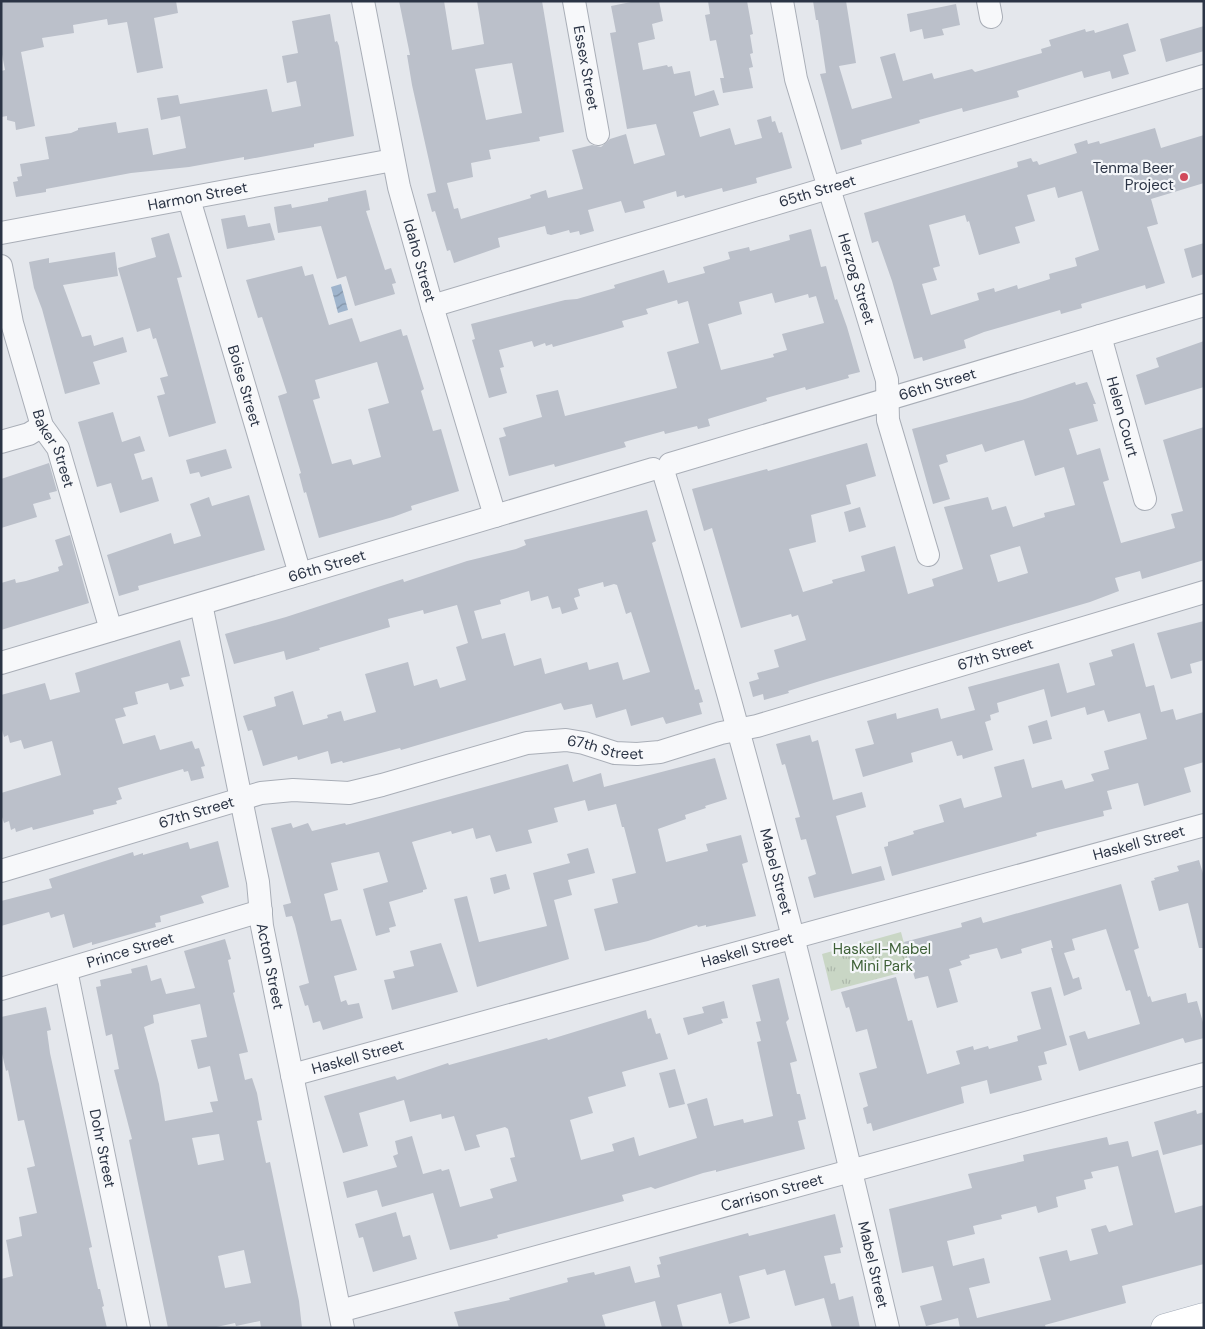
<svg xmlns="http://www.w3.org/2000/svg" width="1205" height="1329" viewBox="0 0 1205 1329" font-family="'DM Sans',sans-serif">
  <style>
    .park { fill: url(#park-tufts) }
    .water { fill: url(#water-waves) }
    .building { fill: #bbc0ca; fill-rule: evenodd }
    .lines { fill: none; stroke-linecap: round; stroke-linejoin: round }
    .minor-casing { stroke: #a9aeb7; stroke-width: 24 }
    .major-casing { stroke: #a3abb8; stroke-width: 29 }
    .minor { stroke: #f7f8fa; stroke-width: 22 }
    .major { stroke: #fff; stroke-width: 28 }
    .poi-dot { fill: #d1495b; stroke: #f4f6f9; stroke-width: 2 }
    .labels { text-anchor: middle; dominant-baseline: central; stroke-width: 4.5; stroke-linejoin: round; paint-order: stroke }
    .street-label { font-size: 15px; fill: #2b3445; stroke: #f4f6f9 }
    .poi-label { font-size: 15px; fill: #2b3445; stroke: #f4f6f9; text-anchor: end }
    .park-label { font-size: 15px; fill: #3f6138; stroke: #f4f6f9 }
  </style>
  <defs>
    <pattern id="park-tufts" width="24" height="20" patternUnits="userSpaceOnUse" patternTransform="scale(1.25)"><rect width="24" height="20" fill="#c9d6c5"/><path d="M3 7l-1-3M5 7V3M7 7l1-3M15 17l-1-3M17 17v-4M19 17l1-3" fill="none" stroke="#adb8ab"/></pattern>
    <pattern id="water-waves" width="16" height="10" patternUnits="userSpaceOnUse" patternTransform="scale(1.25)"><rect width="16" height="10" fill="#9fb4cc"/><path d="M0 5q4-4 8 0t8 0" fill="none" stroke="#8293a7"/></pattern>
  </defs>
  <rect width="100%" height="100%" fill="#e4e7ec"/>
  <path class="park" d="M901,932l10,38 -80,21 -9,-37z"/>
  <path class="water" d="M341,284l7,26 -10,3 -7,-26z"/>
  <path class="building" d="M1,1h175l2,12 -24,5 9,50 -26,5 -10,-51 -19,3 -1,-6 -34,6 1,8 -32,5 2,9 -23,5 14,74 -19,4 -1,-8 -8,-2v-4l-6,1v-46l4,-1 -4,-21z
    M399,1h45l8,49 32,-6 -7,-43h65l22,131 -25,5 1,4 -51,9 2,9 -20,4 2,14 -26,6 7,26 4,-1 3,11 70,-21 -1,-3 16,-5 2,8 35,-9 -11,-39 20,-5 9,2 9,-8 16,-5 8,30 31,-9 -9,-31 -29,5 -3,-17 -14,-79 6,-1 -5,-26 25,-5h23l4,20 -11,3 3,15 -17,4 5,27 24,-5 1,2 4,-1 2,8 16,-3 5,25 19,-6 5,15 -26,7 7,25 30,-9 5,17 27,-7 -5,-18 14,-4 1,6 3,-1 4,12 3,-1 10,36 -36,10 1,5 -34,9 -1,-4 -37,10 -1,-3 -7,2 -1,-6 -33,10 2,7 -20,5 -4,-12 -33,9 6,21 -14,4 -1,-4 -9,2 -1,-3 -18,5 -4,-1 -2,-8 -47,12 2,9 -46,16 -4,-13 -3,1 -12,-40 -3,1 -5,-18 9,-2 -24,-107 -5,-30h3zM512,63l10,50 -36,7 -11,-51z
    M708,1h39l6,33 -3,1 3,18 -3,1 3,13 -4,1 4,20 -30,5 -3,-15h4l-8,-38 -6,1 -5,-26 5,-1z
    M813,1h33l10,62 -17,3 13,43 40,-11 -12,-41 15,-4 8,28 29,-8 2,6 38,-10 3,3 67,-19 -1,-4 10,-3 -2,-6 36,-11 1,3 8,-2 1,3 33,-10 8,28 -13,4 6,19 -17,5 -2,-8 -26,7 -2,-7 -65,20 2,6 -56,15 -1,-4 -43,12 1,3 -59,17 1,4 -21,6 -21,-76 6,-1 -8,-53h-2z
    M956,4l4,21 -18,4 2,6 -20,4 -2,-10 -12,3 -3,-18z
    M330,14l5,28 2,-1 2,5 15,90 -40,8v3l-70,13v-3l-55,10 -58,6 -85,16v3l-30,5 -3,-15 5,-1 -1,-4 5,-1 -2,-12 29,-5 -4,-22 26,-4 7,-3v-2l38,-6 2,11 30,-5 5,27 33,-7 -6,-32 -19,4 -4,-22 21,-3 2,9 87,-15 5,23 29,-6 -5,-25 -9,2 -5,-27 16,-3 -6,-32z
    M1204,26v25l-38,11 -6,-23z
    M1155,128l6,20 43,-13v48l-53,16 7,25 -11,3 18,56 -19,6 -1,-4 -64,19 1,4 -21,6 -1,-4 -76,22 -20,8 2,8 -43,13 -1,-4 -8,2 -22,-78 -14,-40 -6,2 -8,-30 154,-46 -1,-5 14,-4 2,4 4,-1 2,4 38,-12 -3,-9 13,-4 1,4 11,-3 1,3zM1055,187l3,11 24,-7 17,59 -24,8 2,8 -28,8 1,5 -32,10 -1,-4 -22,7 -1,-4 -17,5 2,7 -48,15 -9,-31 15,-4 -4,-12 7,-2 -11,-41 36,-10 2,7 2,-1 10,34 41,-12 -5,-16 20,-6 -8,-26z
    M366,190l4,20 -4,1 19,59 6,-2 5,15 -4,1 3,10 -40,12 -9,-30 -9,3 -16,-53 -43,7 -4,-26 17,-3 1,4 36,-7v-3z
    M245,215l3,12 22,-4 5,17 -48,9 -6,-30z
    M811,229l10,38 5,-1 9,34 2,-1 10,28 13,45 -12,3 1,3 -43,12 -1,-3 -39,11 1,3 -59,18 2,7 -12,3 -1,-3 -32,8 -1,-3 -40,11 2,5 -71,20 -1,-3 -45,12 -10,-38 7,-2 -3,-8 39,-11 -6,-22 22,-5 7,26 112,-28 -10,-36 32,-9 -11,-42 -10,3 -1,-4 -31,9 2,5 -26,7 2,6 -24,7 -47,13 -1,-3 -6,2 -1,-3 -11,4 -2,-6 -33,9 5,17 -4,1 7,25 -18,5 -17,-58 3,-1 -4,-15 94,-24 12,-1 38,-11 -1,-3 50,-15 4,13 37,-10 -2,-6 27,-8 -2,-7 21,-5 1,4 40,-11 -1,-5zM772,293l3,10 33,-9 1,4 7,-2 8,27 -42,11 5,16 -14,4 1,3 -53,13 -13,-46 34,-10 -3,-12z
    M169,233l13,44 -5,1 39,145 -47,14 -12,-41 8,-2 -5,-16 8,-2 -12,-38 -3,1 -3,-11 -13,4 -19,-64 38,-11 -5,-19z
    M1204,243v31l-12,4 -8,-29z
    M115,252l3,24 -55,9 19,52 9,-2 3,11 29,-9 4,15 -34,10 7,22 -35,10 -23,-85 -8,-21 -5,-26 20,-4v5z
    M302,266l3,10 8,-2 16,51 23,-7 8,24 41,-13 2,7 4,-1 17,54 -3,2 12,40 8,-2 18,62 -48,15 1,4 -19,7 -74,21 -13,-46 -2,1 -5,-19 2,-1 -23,-77 9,-3 -25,-76 -4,1 -12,-38zM377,362l12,41 -21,6 13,48 -28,8 -2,-6 -19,5 -19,-64 7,-2 -5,-18z
    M1204,341v46l-59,18 -9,-30 23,-8 -3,-9z
    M1075,382l1,3 11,-3 9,22h-3l5,17 -29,8 8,26 23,-7 9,32 -6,2 18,61 54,-15 -4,-14 12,-3 -20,-71 41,-13v133l-62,19 -2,-8 -25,7 4,13 -29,11 -270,79 -32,10 1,2 -25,7 -1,-6 -10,3 -4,-15 10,-3 -2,-6 22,-6 -5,-17 32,-10 -8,-25 -6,2 -1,-3 -50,14 -29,-100 -8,3 -12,-42 75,-20 1,2 99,-28 9,33 -30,9 5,19 -40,11 5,27 -27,7 14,43 30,-9 -1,-3 33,-9 -4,-15 34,-10 13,48 26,-8 -2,-7 31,-10 -19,-62 44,-10 4,13 14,-4 7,21 32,-10 -1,-4 31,-8 -11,-38 -29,9 -11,-36 -39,12 -3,-8 -36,11 2,7 -9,3 11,34 -17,5 -21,-75 110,-29zM1020,546l8,27 -30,9 -8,-27z
    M113,412l9,30 18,-6 5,15 -11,3 8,26 10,-3 7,24 -39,12 -9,-30 -14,4 -19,-65z
    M226,449l6,19 -31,9 -2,-5 -9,2 -4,-14z
    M49,463l8,28 -8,2 2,6 -18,5 4,13 -36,11v-49z
    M249,495l16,55 -127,36 1,4 -20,6 -12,-41 64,-22 3,11 27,-8 -11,-32 19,-7 3,9z
    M860,507l6,20 -17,5 -5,-20z
    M647,510l9,31 -4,2 43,147 4,-1 4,13 -4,1 3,11 -36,10 -3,-7 -32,9 -5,-17 -30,9 -4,-14 -28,6 -3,-7 -160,47 -1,-2 -57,15 -1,-2 -11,3 -3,-13 -30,9 -1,-4 -34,10 -11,-36 -4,1 -5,-15 33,-10 -2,-9 19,-6 10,34 25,-7 -1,-3 14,-4 3,10 32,-9 -11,-38 43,-12 6,24 23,-7 3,9 26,-8 -10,-33 12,-4 -11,-38 -33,9 -1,-4 -35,9 2,8 -71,21 1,2 -34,10 -2,-9 -50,13 -9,-30 61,-17 95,-31 22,-7 1,3 63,-21 49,-12 10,-4 -2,-5zM603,582l1,5 10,-3 3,1 9,29 5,-2 19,60 -27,8 -5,-18 -29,8 -2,-8 -42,12 -4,-16 -27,8 -9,-33 -23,6 -8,-28 27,-7 -1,-4 29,-9 2,10 17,-5 4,13 8,-2 2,7 16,-5 -4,-11 6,-2 -2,-7z
    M70,535l19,68 -88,27v-47l14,-4 1,4 10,-2 33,-10 -1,-4 5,-2 -8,-25z
    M1204,621v39l-14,4 2,9 -21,6 -14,-46z
    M180,640l10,36 -9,2 3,8 -14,4 -2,-7 -33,9 3,12 -15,4 3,8 -11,3 8,25 32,-9 5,15 32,-9 3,8 4,-1 6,18 -4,1 3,11 -13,3 -3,-10 -4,1 -1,-3 -65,19 4,11 -6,2 1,3 -24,6 1,4 -61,16 -1,-3 -16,5 -1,-4 -4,2 -2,-9 -5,2 -3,-9v-21l60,-18 -9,-34 -28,8 -3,-9 -11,3 -2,-8 -4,2 -3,-11v-31l44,-12 5,17 30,-8 -5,-19z
    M1134,643l12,44 8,-2 7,27 12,-3 3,11 28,-8v50l-20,6 7,24 -47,14 -6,-23 -31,8 5,18 -9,2 1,5 -68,17 1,3 -145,40 -8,-29 4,-1v-4l26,-8 -1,-3 31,-9 -5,-17 22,-7 3,10 38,-11 -8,-30 30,-8 8,29 30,-8 3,9 29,-8 -3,-7 18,-5 -5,-18 43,-12 -7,-26 -32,9 -4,-12 -17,5 -2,-8 -34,10 -7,-28 -47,14 2,9 -9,3 1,5 -6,2 8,28 -30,9 -1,-4 -5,1 -5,-15 -41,12 2,9 -50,15 -8,-28 19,-5 -7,-23 29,-8 1,6 41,-11 3,11 34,-9 -7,-23 91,-24 8,30 28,-8 -6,-22 24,-7 -2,-6z
    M1047,720l5,19 -19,5 -5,-18z
    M810,735l2,7 6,-2 15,60 29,-8 4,15 -30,9 16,58 29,-8 4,14 -71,18 -6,-21 8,-3 -10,-35 -5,1 -6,-22 5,-1 -15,-53 -3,1 -6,-21z
    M715,758l12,41 -22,7 1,2 -21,7 1,4 -28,10 8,33 42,-11 -2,-7 35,-9 7,27 -6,2 14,52 -50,11v-2l-8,2 -1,-2 -49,16 -43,10 -11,-42 24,-6 -6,-24 24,-6 -12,-46h-2l-6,-23 -28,7 -3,-11 -31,8 4,14 -30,8 4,13 -36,9 -6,-17 -14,4 -3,-11 -21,6 -1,-3 -39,11 15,47 -4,1v2l-34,10 7,24 -7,2 1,4 -14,4 -13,-47 25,-7 -9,-30 -48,11 7,27 -14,4 7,27 10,-2 16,51 -23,6 7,26 5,-2 2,5 11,-2 4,15 -40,12 -3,-9 -7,2 -5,-18 -3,1 -6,-20 10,-3 -14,-58 -3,-9 -6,1 -3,-12 8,-2 -20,-75 20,-5 2,5 15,-5 4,8 33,-8 1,2 222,-61 5,18 28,-9 3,14z
    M218,841l11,46 -28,9 3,7 -44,13 1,6 -6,1 1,4 -64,18v-3l-19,6 -9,-34 -13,4 -2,-6 -48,14v-25l51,-13 -3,-9 84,-27 1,4 9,-3v2l45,-13 2,7z
    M588,848l7,25 -27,7 4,15 -18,5 15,59 -92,28 -23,-88 13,-3 12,46 68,-16 -14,-53 37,-10 -3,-9z
    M1199,860l5,17v71h-5l-11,-45 -29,8 -8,-30 4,-1 -1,-2 25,-7 -2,-5z
    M506,874l4,15 -16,5 -4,-16z
    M1121,884l18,64 -5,2 14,47 2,-1 2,6 34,-9 2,10 9,-2 7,25v12l-19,5 -2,-5 -104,33 -10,-35 16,-5 3,8 52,-15 -10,-34 -4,1 -20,-62 -34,10 3,11 -11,3 9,26 6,-2 3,12 -18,7 -13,-48h2l-2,-8 -30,9 1,4 -21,6 -4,-11 -28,7 1,3 -10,3 2,4 -13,4 9,33 -21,6 -9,-32 -13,3 -11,-37 58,-15 -1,-4 20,-6 2,6z
    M225,939l6,20 -3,1 7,32 -2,1 15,59 -9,2 6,26 7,-2 5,15 5,27 -5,1 9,42 4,-1 29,139 3,27h-41l-1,-7 -24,5 -1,-3 -23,5h-44l-39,-188 3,-1 -18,-69 5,-1 -7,-35 -6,2 -10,-49 5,-1 -1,-6 32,-7 -1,-4 16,-4 4,16 10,-3 5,16 29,-6 -11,-37zM200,1004l7,33 -16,3 7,29 12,-3 8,35 -8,1 3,10 -48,9 -6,-37 -15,-57 10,-4 -1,-8zM219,1134l5,26 -26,5 -6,-27zM244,1250l7,33 -26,5 -7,-32z
    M441,943l17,49 -66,18 -8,-30 11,-2 -2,-7 21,-5 -4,-15z
    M896,977l12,44 4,-1 15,54 33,-10 -4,-13 17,-5 1,4 14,-4 1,3 29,-8 -1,-5 24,-7 -10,-37 20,-5 16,58 -23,7 3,12 -9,2 4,14 -52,14 -3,-14 -26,7 3,16 -91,28 -2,-8 -4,1 -4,-16 5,-2 -9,-33 18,-5 -10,-39 -11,3 -7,-25 -3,1 -5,-16z
    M779,978l10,41 -3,3 11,39 -7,2 7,31h3l6,25 -8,2 7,28 -89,23v-2l-13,3 -48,16 -4,-2 -29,8 2,6 -127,34 1,3 -48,12 -17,-57 -51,14 -5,-17 -30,8 -4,-16 54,-15 -4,-11 5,-2 -3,-13 17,-5 11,38 18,-5 1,2 7,-2 11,38 33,-9 -3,-9 27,-8 -7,-23 5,-1 -7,-28 -3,-2 -29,8 4,12 -15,4 -11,-35 -12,3 -1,-5 -31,8 -6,-22 -45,13 9,33 -25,7 -19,-57 71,-20 2,4 51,-17 1,2 98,-27 1,2 98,-30 2,9 3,-1 5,16 4,-1 8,26 -46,13 4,14 -38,11 5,16 -23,7 11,40 33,-9 -2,-7 22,-7 5,19 58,-18 -10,-34 20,-6 7,28 29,-7 1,4 29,-7 -16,-74 4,-1 -5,-19 5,-1 -9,-36z
    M724,1001l4,17 -7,1 2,4 -35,12 -5,-17 21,-5 -2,-6z
    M46,1007l5,23 -4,1 3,22 42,194 -3,1 9,41h2l4,17 -2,1 5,21h-106v-49l12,-3 -7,-36 16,-4 -3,-19 18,-4 -10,-45 8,-2 -11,-46 -6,1 -10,-51 -2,1 -5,-22v-32z
    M675,1069l10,35 -16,4 -10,-35z
    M1196,1110l1,4 7,-2v32l-41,11 -9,-33z
    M1107,1137l2,8 19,-4 4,16 26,-7 17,63 29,-8v59l-82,22 4,17 -81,22 1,3h-86l-2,-10 -32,8 -6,-20 22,-6 -9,-34 -31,7 -13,-64 83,-21 -4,-14 56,-13 -1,-6zM1118,1166l15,59 -24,7 -3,-7 -15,4 7,25 -28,7 -3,-11 -28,7 12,43 -74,18 -8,-30 21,-5 -6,-25 -31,8 -6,-25 28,-7 -2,-8 29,-7 -1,-4 35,-9 2,7 20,-6 -2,-10 30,-8 -2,-9 9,-2 -2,-6z
    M396,1212l7,25 7,-2 7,24 -44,13 -10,-35 -4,1 -4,-14z
    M835,1214l8,33 -3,1 1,5 -17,3 7,28 4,-1 4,17 14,-4 7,32h-28l-8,-30 -29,8 -10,-36 -18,5 -2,-6 -26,7 11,42 -21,6 -8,-31 -44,12 6,23h-21l-7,-27 -53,14 4,13h-147l-5,-16 56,-12 -1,-2 59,-16 -1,-4 27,-6 1,3 35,-9 5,17 25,-6 -3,-12 4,-1 -2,-7 89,-24 1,3z"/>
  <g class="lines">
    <g class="minor-casing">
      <g id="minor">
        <path id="s1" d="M363,1l36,186 33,119 63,210"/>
        <path id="s2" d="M574,1l24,133"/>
        <path id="s3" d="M782,1l14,78 91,301 1,40 40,135"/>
        <path d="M988,1l3,16"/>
        <path id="s4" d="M189,199l111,375"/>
        <path id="s5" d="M1,233l392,-73"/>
        <path id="s6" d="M1,266l11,57 30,103 16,22 53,182"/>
        <path id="s7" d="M432,306l772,-230"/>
        <path id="s8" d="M1100,336l45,163"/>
        <path d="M1,442l28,-8 13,-8"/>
        <path id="s9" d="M670,464l534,-159"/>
        <path id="s10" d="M665,477c86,282 156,564 223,851"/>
        <path id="s11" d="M201,604l57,278 4,44 81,402"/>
        <path id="s12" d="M1,663l652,-194"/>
        <path id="s13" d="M1,871l260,-78 32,-3 56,3 33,-8 145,-42 39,-3 18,3 31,10 22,1 23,-2 61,-19 36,-7 447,-134"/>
        <path id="s14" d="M66,970l73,358"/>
        <path id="s15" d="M1,989l260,-78"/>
        <path id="s16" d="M292,1075l912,-250"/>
        <path id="s17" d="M340,1311l864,-237"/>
      </g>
    </g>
    <g class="major-casing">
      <path id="major" d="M1165,1328l39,-11"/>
    </g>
    <use href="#minor" class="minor"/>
    <use href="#major" class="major"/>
  </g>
  <circle class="poi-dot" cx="1184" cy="177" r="5"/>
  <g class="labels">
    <g class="street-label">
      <text stroke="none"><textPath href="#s2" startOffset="68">Essex Street</textPath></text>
      <text stroke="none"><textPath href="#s7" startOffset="402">65th Street</textPath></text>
      <text stroke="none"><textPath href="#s5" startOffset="200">Harmon Street</textPath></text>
      <text stroke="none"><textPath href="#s1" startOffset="266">Idaho Street</textPath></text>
      <text stroke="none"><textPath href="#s3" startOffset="288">Herzog Street</textPath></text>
      <text stroke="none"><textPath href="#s9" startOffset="279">66th Street</textPath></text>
      <text stroke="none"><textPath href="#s4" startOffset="195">Boise Street</textPath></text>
      <text stroke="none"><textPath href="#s8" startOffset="84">Helen Court</textPath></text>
      <text stroke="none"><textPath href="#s6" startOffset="191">Baker Street</textPath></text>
      <text stroke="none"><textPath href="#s12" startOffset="340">66th Street</textPath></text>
      <text stroke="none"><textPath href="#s13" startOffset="1029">67th Street</textPath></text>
      <text stroke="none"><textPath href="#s13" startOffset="624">67th Street</textPath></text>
      <text stroke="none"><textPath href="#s13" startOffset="204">67th Street</textPath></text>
      <text stroke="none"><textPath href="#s16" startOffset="878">Haskell Street</textPath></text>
      <text stroke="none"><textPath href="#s10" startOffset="410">Mabel Street</textPath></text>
      <text stroke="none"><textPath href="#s15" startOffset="135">Prince Street</textPath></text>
      <text stroke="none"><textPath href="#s16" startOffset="472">Haskell Street</textPath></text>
      <text stroke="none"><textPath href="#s11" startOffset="369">Acton Street</textPath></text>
      <text stroke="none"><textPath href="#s16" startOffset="68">Haskell Street</textPath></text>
      <text stroke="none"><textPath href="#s14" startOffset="182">Dohr Street</textPath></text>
      <text stroke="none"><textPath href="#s17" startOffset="448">Carrison Street</textPath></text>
      <text stroke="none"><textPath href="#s10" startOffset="815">Mabel Street</textPath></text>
    </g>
    <g class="poi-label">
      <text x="1174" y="168">Tenma Beer<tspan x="1174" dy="17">Project</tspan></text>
    </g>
    <g class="park-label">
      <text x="882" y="949">Haskell-Mabel<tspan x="882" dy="17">Mini Park</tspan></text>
    </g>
  </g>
  <rect width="1205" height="1329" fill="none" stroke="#2b3445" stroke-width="5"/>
</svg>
